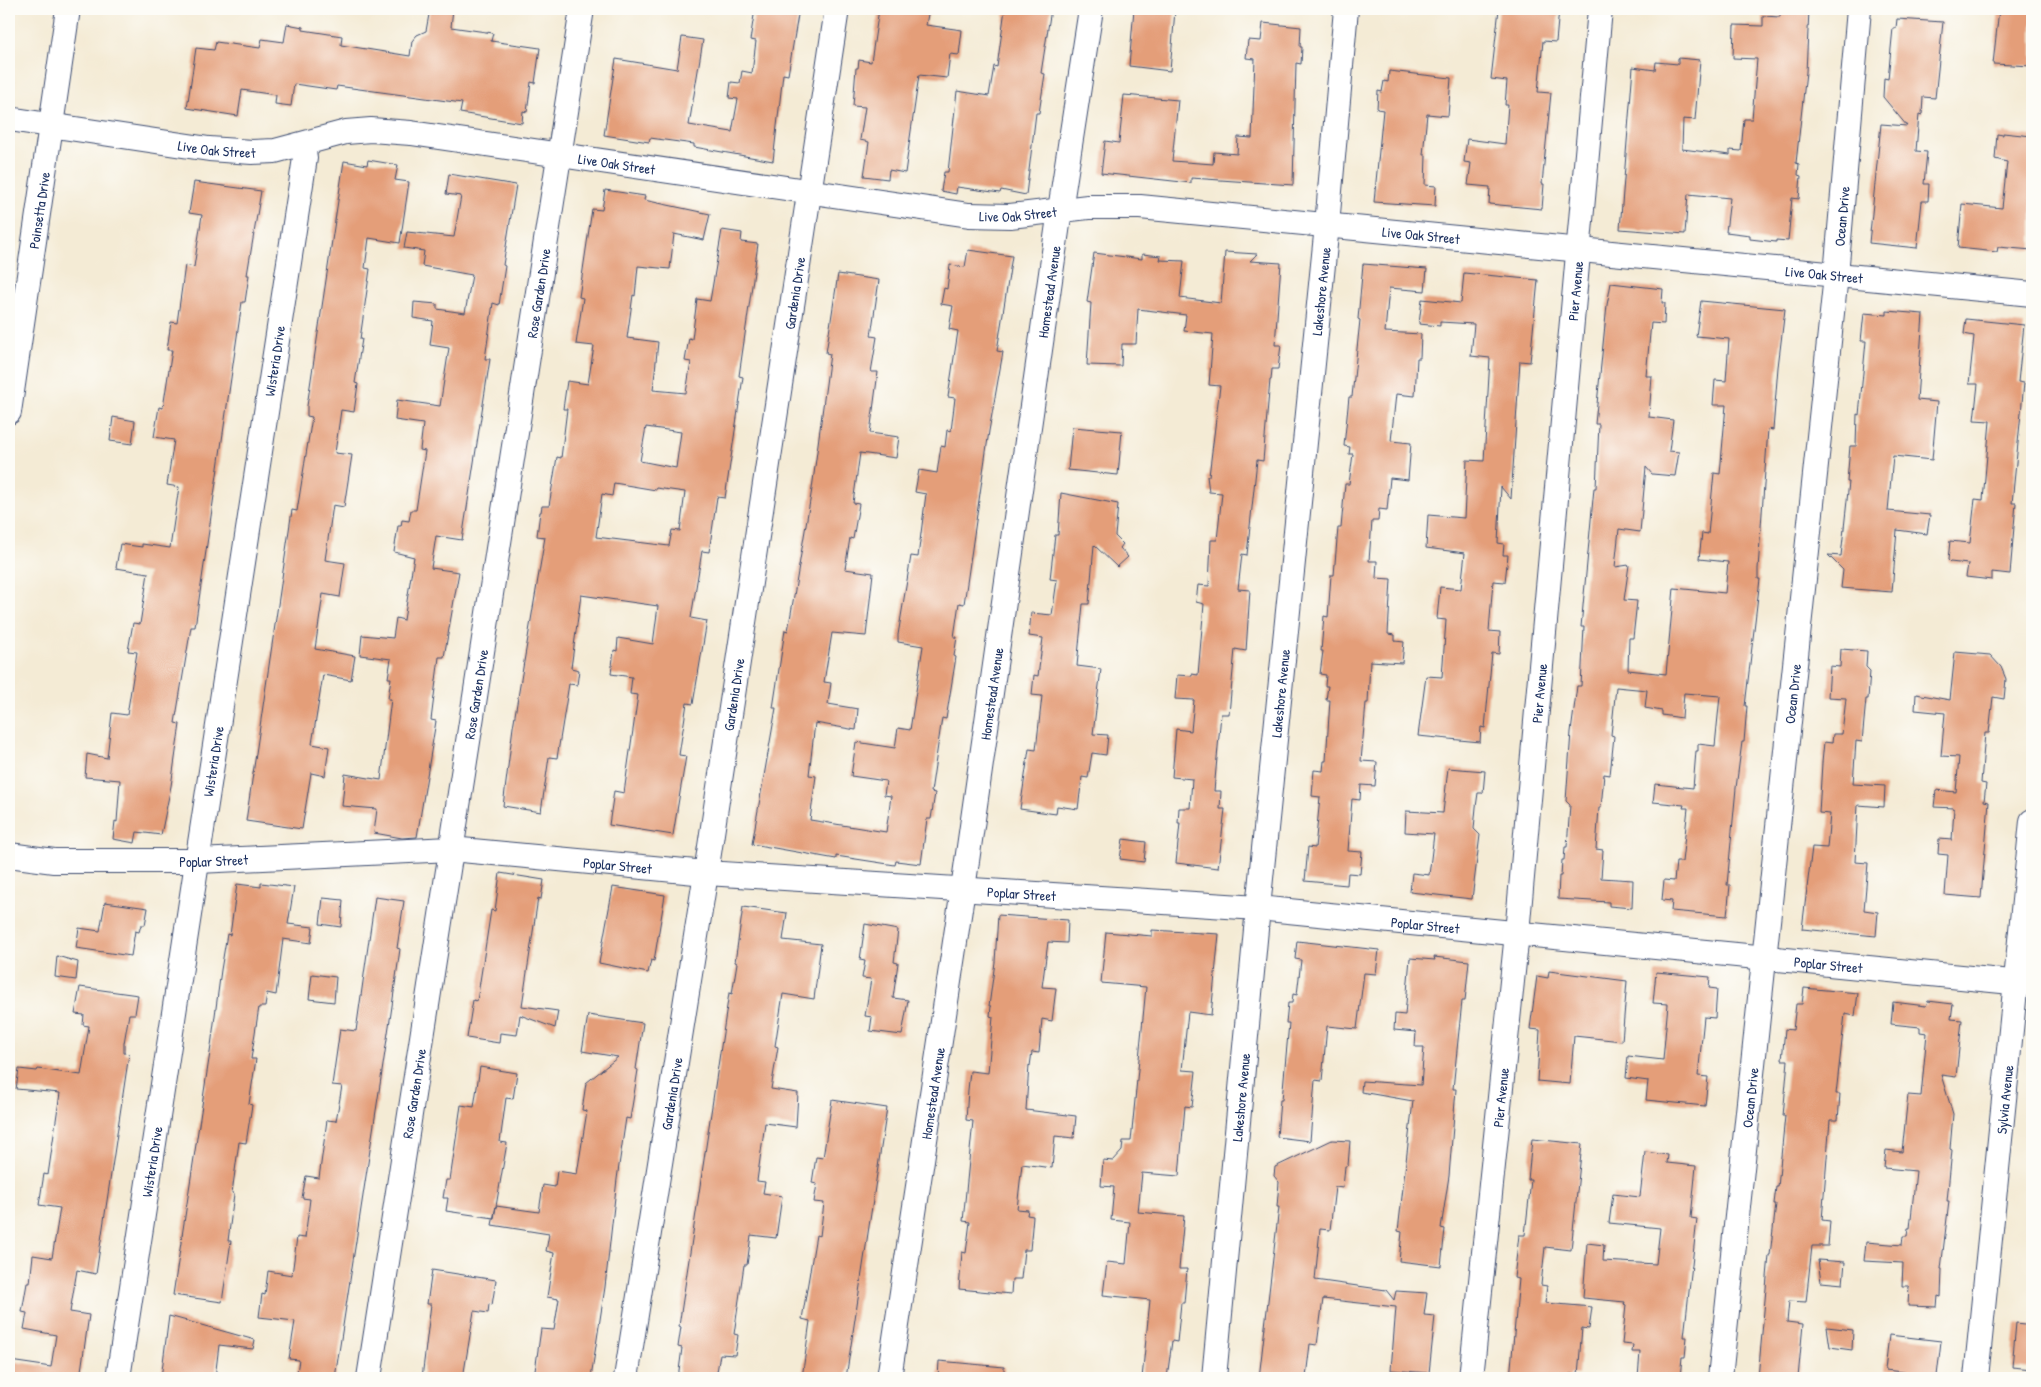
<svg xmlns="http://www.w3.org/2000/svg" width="2041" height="1387" viewBox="0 0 2041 1387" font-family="'Patrick Hand',sans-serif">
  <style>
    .building { fill: #e49e79; fill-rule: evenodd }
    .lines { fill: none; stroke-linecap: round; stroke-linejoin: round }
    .minor-casing { stroke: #3c4b70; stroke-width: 26 }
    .minor { stroke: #fff; stroke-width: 24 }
    .labels { text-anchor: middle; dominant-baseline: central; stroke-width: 4.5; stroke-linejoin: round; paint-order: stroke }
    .street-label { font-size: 14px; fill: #1b2f5e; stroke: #fdfcf7 }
  </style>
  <rect width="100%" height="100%" fill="#fdfcf7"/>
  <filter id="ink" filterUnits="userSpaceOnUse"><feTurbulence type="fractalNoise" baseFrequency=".02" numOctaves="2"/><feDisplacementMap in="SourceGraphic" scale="10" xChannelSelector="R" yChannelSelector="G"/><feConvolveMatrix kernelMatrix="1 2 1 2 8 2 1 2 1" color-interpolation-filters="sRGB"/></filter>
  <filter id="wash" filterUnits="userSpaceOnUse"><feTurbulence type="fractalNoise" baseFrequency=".0096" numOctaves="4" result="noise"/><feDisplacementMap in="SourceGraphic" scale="20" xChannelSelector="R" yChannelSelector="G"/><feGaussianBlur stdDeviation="1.12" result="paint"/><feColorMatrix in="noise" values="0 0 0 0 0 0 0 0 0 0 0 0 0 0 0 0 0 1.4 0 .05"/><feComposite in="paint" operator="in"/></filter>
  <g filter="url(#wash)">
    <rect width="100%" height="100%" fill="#f4ebd5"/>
    <g id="blocks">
      <path class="building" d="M430,9h23l-2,18 42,6 -2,8 49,7 -5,35 -4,-1 -4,30 -4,-1 -1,12 -62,-10 2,-10 -125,-17 -1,4 -42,-6 -3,22 -16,-2 1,-9 -34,-5 -4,26 -51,-8 9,-60 18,2 2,-8 44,6 2,-9 22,3 3,-18 16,3v3l39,6 -1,9 69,11 2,-15 5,-6 9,-4z
        M755,9h44l-11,66 -5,-1 -10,87 -79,-14v-3l-44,-6 -1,4 -45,-7 12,-76 61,10 5,-32 21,3 -14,85 43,7 6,-33 -9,-1 2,-16 9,1 2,-12 10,2 4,-32 -6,-1z
        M879,9h50l-3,16 36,5 -3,25 -9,-1 -3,24 -28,-3 -14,98 -16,-3 -1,9 -24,-3 5,-34 -9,-2 5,-33 -12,-1 3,-38h2l1,-8 12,2z
        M1005,9h46l-10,64 4,1 -6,39h-3l-10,82 -25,-5 -1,3 -43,-6 -1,7 -15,-3 3,-19h4l9,-81 32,5 5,-30 3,1z
        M1134,9l41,1 -5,61 -41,-5z
        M1499,9h60l-3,33 -13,-1 -5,51 13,1 -9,91h2l-2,25 -53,-5 1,-17 -22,-2 3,-22 -7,-1 3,-23 38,5 3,-39h-3l2,-24 -16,-2z
        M1780,9l29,1 -3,62 -10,91 3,1 -1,11 3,1 -2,23 -7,-1 -4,43 -12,-1v2l-26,-3v-4l-24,-3 4,-34 -42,-4 -3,40 -65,-5 13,-162 22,3 1,-8 22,2v-6l22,2 -5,60 -12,-1 -1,30 48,6v-5l11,1 3,-32h8l5,-60 -24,-1 1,-33 29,1v-10l17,1z
        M1999,9h33v57l-39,-2z
        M1897,19l46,3 -8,76 -12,-1 -1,18 -3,-1 -3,37 11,1 -3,32h5l-1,17h-6l-5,47 -48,-5 12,-119 26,2 -24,-29 1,-19 4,1 5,-51h3z
        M1263,23l38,4 -1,20h2l-1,17 -5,-1 -3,122 -102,-7v5l-90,-10 4,-32 14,2 5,-48 54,5 -6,61 41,3 1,-12 23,2 1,-17 14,1 3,-79 -9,-1 2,-18 13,1z
        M1389,71l62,7 -3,38 -21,-2 -4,41h3l-1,30 11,1 -1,20 -61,-4 9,-92 -6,-1 1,-18 4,1 2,-11 4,1z
        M2003,133l29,3v114l-34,-3 -1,5 -39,-4 4,-44 40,4 5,-46 -12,-3 2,-25 6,1z
        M368,160l30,5 -3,15 14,2 -9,61 -31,-5 -4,30 5,1 -10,70h2l-7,44 3,1 -4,28 -13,-2 -6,43 17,2 -8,52 -11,-2 -8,55 20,3 -5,34 -17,-3 -8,55 40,7 -4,24 -28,-5 -11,69 17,3 -4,29 -14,-3 -9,56 -56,-8 46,-311 5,1 15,-94 -5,-1v-10l37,-245 23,4z
        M449,174l67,11 -13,80 2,1 -6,39 -6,-2 -8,56h5l-28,181 -26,-4 -5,32 28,4 -15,85h-5l-8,63 5,1 -19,116 -15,1 -28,-5 3,-24 -35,-3 3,-32 36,6 10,-81h-3l3,-21h-3l3,-19 -31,-4 2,-20 31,3 3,-20 8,2 10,-63 -20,-5 4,-26h3l1,-6 7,1 2,-11h5l9,-59 -5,-1 3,-26 -28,-4 2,-20 43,6 9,-58 -19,-3 3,-24 -20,-3 1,-16 23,2v5l28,4 7,-38 -50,-9 2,-15 -20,-3 3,-16 47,5 7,-41 -15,-2z
        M194,182l67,9 -14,84h2l-4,27h-3l-47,325h-4l-16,96 5,1 -9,62 -10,49 -24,-3 -2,11 -22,-4 2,-18 2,1 3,-42 -35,-3 2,-23 20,4 5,-45 15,2 10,-63 -9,-1 5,-28 7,1 8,-51 -32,-5 4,-24 22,3v-3l28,4 9,-61 -12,-2 7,-45 -20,-3 5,-30 4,1 9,-58h-5l4,-28 6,1 8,-58 9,2 8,-52 -13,-2z
        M605,190l40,6 -1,4 66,14 -6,26 -30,-6 -4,35 -32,-3 -3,30 -2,-1 -6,43 31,4 -5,48 33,3 5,-31 -6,-1 4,-23 3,1 5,-40 13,2 12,-71 20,3 -1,9 17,2 -19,132 4,1 -18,121 -8,-1 -8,55 -7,-1 -11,67 16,3 -14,83 -6,-1 -8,52 7,1 -13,79 -64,-10 5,-34 10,2 14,-98 -8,-1 2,-17 -21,-3 3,-24 3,1 1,-13 35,6 5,-38 -77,-11 -10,73 8,2 -2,15 -8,-1 -12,74 -8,-1 -8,55 -38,-6 10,-79 32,-190 -8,-1 3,-24h1l1,-6h7l8,-49 4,1 6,-49h-4l4,-28 21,3 6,-38 -18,-2 7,-46 -4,-1 13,-88 10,1zM646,427l35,5 -5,36 -36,-7zM614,483l42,7v-2l29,4 -5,39 -8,-1 -3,16 -73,-9 6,-43 10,2z
        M968,250l44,6 -15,95 6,1 -14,79 -25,173 -5,-1 -5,34h3l-3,19 2,1 -10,62 -4,-1 -11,74 4,1 -4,26h-4l-6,45 -25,-3 -1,4 -59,-9v3l-84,-15 24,-136h-3l12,-78 3,1 24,-142 18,-135 -4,-1 12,-79 41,6 -8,56 6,1 -6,35h7l-8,61 29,4 -3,21 -36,-5 -7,50 6,1 -6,35 -3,-1 -5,31 28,4 -7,63 -34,-3 -8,49 7,1 -3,21 30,5 -2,21 -41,-7 -6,52 7,1 -6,44 76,12 5,-36 -7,-1 2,-14 -35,-5 5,-34 39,6 3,-20 12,2 13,-84 -25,-4v-7l13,-79 7,1 8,-63 -11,-2 4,-22 18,3 4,-27 4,1 2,-17 4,1 4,-33 -7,-1 10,-66 -9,-2 4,-23 -12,-2 3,-16 3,1 3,-24 15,2z
        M1225,252l32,2 -7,7 31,2 -6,82h6l-3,24h-6l-1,11h-1l-7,81 -6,-1 -10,95 -5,-1 -4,35 12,1 -4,61 -11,-2 -6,65h-8l-7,77h7l-1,18h5l-7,59 -42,-5 4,-40h-2l1,-15h11l2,-29 -20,-2 4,-48 15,2 3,-31 -19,-1 2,-24 15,1v-2l6,1 6,-71 -8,-2 2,-17 11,1 2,-46h6l5,-47 -13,-1 -2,-16h2l11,-90 -11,-1 4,-51 -29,-3 2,-16 -48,-6 -2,35h-14l-1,22 -34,-1 4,-62 -4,-1 7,-49 48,6v-5l19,2 -1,4 24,1 -4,37 41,5z
        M1363,264l64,5 -2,22 -36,-3 -4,44 36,2 -1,24h-3l-2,38 -19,-2 -5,47 20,2 -3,37 -18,-2 -3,32 -8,-1 -1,12h-6l-3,40h8l-1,17 15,1 -3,55 7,1v6l9,1 -2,21 -32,-2 -2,42h-2l-5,58 16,1 -2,24 -14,-1 -1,15 -8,-1 -4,52 14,1 -2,22 -12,-1 -1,12 -42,-4 3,-34 7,1 5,-51 -8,-1 2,-26 9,1 1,-10h2l4,-61h-4l2,-14h-3l1,-11 -6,-1 3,-23h-2l3,-35 4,1 3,-42h3l4,-47h3l4,-44h4l4,-30h-4l1,-7 -6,-1 5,-49h3l8,-77 -2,-1z
        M1464,273l74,7 -8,82 -10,-1 -9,138 -10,-12 -3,56 6,1 -1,11h5l-3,27 -12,-1 -4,50 11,1 -1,22 -7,-1 -7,75 -4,-1 -1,15 -62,-6 8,-60 16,1 4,-57 -9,-1 3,-32 21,2 4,-36 -39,-5 2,-33 36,3 3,-58 17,1 6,-103 -19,-2 3,-32 -34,-2v4l-21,-2 3,-25 39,4z
        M1611,283l52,6 -1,14h3l-1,21 -13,-1 -5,53h6l-3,41 24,3 -4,31 10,1 -4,24 -23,-2 -6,-7 -6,65 -21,-3 -4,38 14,-2 -5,35 13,1 -4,37h-4l-1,32 38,4 8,-86 51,5 3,-31 -29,-3 3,-26 6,1 6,-61 6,1 6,-69h-13l2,-25 11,1 3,-42 -33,-3 5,-35 84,8 -7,58 -5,63 -5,-1 -10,140v10h2l-15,127h2l-3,36h-2l-6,46 -9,97h3l-3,31 -56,-5 1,-10 -10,-1 2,-20 10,1 2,-19h6l6,-54h-5l1,-3 -31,-3 2,-18 38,4 3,-37h2v-7l17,2 5,-50 -36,-3 -2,25 -20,-3v-4l-17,-3 2,-18 -31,-3 -5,48 3,1 -4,39 -6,-1 -3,34h-2l-3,41 7,1 -2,28 32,2 -1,28 -23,-2v-4l-51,-3 1,-23h2l1,-16h2l1,-13h2l3,-42 -4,-4 5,-69 6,-46h4l3,-59h-3l13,-139h2l3,-64h-4l12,-119z
        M1887,311l36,3 -6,86 20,2 -5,58 -39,-4 -5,55 42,4 -3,19 -30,-4 -5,62 -51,-4 2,-18 -15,-15 13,1 8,-74h-2l3,-36h6l1,-32 2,1 7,-74h-5l3,-28 23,2z
        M1966,319l58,6 -6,57 6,1 -12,120h4l-6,71 -18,-2v8l-26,-3 2,-13 -18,-2 -2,-2 2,-19 20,2 5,-44 8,1 7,-79 -16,-1 4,-36h-9l5,-48 -10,-2z
        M113,417l22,4 -3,23 -22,-3z
        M1072,427l50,4 -4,44 -50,-5z
        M1061,493l57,11 -3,32 8,8 -3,4 8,9 -11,10 -23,-22 -5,59h-6l-6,62 24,3 -8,65 15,1 -2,20 -14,-2 -4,25 -6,-1 -4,32 -21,-3 -1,8 -36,-5 9,-60 7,1 6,-54 -10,-1 2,-20 4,1 5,-38 -14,-2 2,-23 21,2 5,-35 -7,-1 5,-44h3z
        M1841,649l26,2 -1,16 4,4 -2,28h-2l-4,43 -6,-1 -3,43 32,2 -1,21 -26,-2 -3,57 13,1 -4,47 14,2 -2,24 -74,-7 10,-82 15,1 3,-34 -11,-1 3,-50 2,-21 8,1 1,-9h9l4,-36 -18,-1 2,-31 10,1z
        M1955,652l35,3 11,12 5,12 -2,20 -11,-2 -4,36h-4l-4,50 5,1 -2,17 5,1 -8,96 -36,-3 3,-40 -10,-1 1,-15 13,1 2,-32 -20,-1 2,-17 20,2 3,-35 -18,-1 4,-43 -30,-3 1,-16 34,6z
        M1448,768l37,3 -2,22h-5l-2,14 -2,22 6,6 -8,64 -62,-7 2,-19 17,2 5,-41 -29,-2 1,-21 37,2z
        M1123,839l23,3 -2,20 -24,-3z
        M500,873l44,7 -3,19 -3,-1 -16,108 36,5 -3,17 -35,-13 -3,20 -17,-2 -1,10 -32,-5 6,-38 4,1 14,-91 4,1z
        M261,883l33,4 -6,37 25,3 -2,16 -28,-4 -7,56 -9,-2 -2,14h-6l-8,52h5l-7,45 3,1 -6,38 -7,-1 -7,51 2,1 -6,47h3l-9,61 -49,-7 38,-249 10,-76 6,-36 3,1 7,-51 24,3z
        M613,887l52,8 -11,66 -3,-1 -3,13 -49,-10z
        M375,897l29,4 -7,47 3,1 -9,64 -56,365h-39l3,-18 -10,-1 6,-38 -36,-4 3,-23 3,1 3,-24 24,4 5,-38 8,1 5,-39 -8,-1 4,-22 13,2 8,-58 9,1 6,-35 -10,-1 8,-56 16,2z
        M323,898l20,2 -2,27 -21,-3z
        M105,902l43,6 -3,17h-4l-2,7 -4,-1 -4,25 -55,-8 3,-20 21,3z
        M743,907l44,6 -4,27 38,4 -7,55 -31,-5 -8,52 3,1 -7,42 27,4 -2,34 -31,-4 -8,58 8,1 -2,11 19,3 -6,42 -25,-3 -4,30h-3l-10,69 4,1 -3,20 -15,-1 -4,24h-38l4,-30 -4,-1 3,-20 -2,-1 50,-333 3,1 5,-31 -2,-1z
        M998,915l70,5 -1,23 -19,-1 -6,45 14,1 -4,33 -10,-2 -3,34 -7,-1 -2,14 -1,-1 -3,45 50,6 -2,22 -19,-2 -3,32 -30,-4 -5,45 11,1 -1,5 6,1 -3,34h-6l-3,29h-9l-1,15 -52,-5 3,-37 4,1 4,-31 -7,-1 10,-100 -7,-1 2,-30 2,-19 18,2 5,-56 -3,-1 1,-10h-2l6,-44z
        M865,924l33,6 -4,32 4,1 -5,35 15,2 -6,35 -32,-4 2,-14 -7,-1 6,-37 -9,-1 3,-17 -5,-1z
        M1152,930l67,4 -8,81 -23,-3 -6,58 14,1 -4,36 -7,-1 -6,70 -37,-3 -4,39 46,4 -5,53h8l-3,34h-3l-4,39 -5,-1 -5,37h-25l8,-78 -47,-5 4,-33 19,2 4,-42 -19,-2 3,-33 -13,-1 2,-26 10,1 9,-10 1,-10h8l15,-154 -45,-4 5,-51 46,4z
        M1297,941l82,9 -3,24 -12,-1 -7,56 -30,-3 -5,55 -7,-1 -5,61 -33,-4 3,-37h2l7,-77h-3l2,-20h4l1,-9 4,1 4,-35 -6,-1z
        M57,956l21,6 -2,18 -21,-3z
        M1434,957l35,4 -4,40h-3l-9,88h3l-7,87 -8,52 4,1 -4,37 -42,-5 3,-29 -4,-1 15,-130 -52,-9 1,-11 59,4 3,-38h-9l1,-15 -22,-2 1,-16 10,1 5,-57 25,2z
        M1549,971l78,10 -5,60 -48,-5 -4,48 -33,-3 3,-51 -10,-1 7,-53 11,2z
        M1656,972l54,5 -1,11 8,1 -2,29 -11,-1 -6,59 10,1 -3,29 -59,-6 2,-19 -22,-3 2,-22 35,4 5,-56 -15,-1z
        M312,974l24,3 -2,25 -25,-3z
        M80,987l58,8 -3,19h-6l-5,29v10l5,1 -33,220 -19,-4 -7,42 19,3 -9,63h-71l1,-17 41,6 5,-32 -32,-6 3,-16 -5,-1 5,-29h3l3,-28 19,3 8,-50 -21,-3 5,-31 4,1 12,-82 -44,-4 3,-20 18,2 1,-2 43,6 8,-49 -6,-1 1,-10 -9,-1z
        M1804,988l54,5 -3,23 -10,-2 -9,80h4l-2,26h-8l-8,100 8,1 -2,25h-16l-6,56 -17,-1 -2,21 16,2 -5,54h-40l11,-123h1l6,-51h-2l2,-17h2l7,-71h-2l5,-56h-6l3,-31 8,1 3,-26h6z
        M1928,1001l25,3 -2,15 11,1 -6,57 -15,-2 12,39 -3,35 2,1 -5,51h2l-8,68h1l-1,28 -3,-1 -1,11 -29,-1 1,-20h-7l1,-23 -39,-2 2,-19 36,3 1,-9h4l1,-8h2l6,-57 -32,-3 2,-18 16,2 6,-57 13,1 6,-63 -7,-1v-5l-29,-3 2,-22 33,4z
        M588,1015l55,8 -7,46 2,1 -8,49 -4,-1 -9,61 -12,108 -14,91h-57l7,-49 13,1 5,-31 -12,-2 7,-44 -8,-2 3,-17 -57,-9 4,-19 43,6 4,-27 12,2 2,-16 20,3 10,-63 -5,-1 4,-27 32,-26 -36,-6z
        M480,1067l37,6 -4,26 -7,-1 -6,44 7,1 -13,75 -48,-7 2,-13h-5l3,-18h4l11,-75 13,2z
        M832,1100l55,8 -41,270h-44l8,-57 -8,-2 14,-84 4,1 4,-33 -10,-1 3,-18 -5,-1 4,-26 7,1z
        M1532,1139l50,5 -11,106 -26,-3 -4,38 6,1 -2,17 47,4 -3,22 -7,-1 -4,47 -8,-1v4h-60l9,-99 -5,-1 5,-43h6l6,-55h-3z
        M1332,1140l18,1 -2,25h-3l-2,22 -8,-1 -5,43 -10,-1 -5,51 71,10 8,10 2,-9 31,2 -3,22 11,1 -6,57 -38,-3 5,-63 -73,-8 -6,46 -7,-1 -4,33 -17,-1v2h-30l20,-171h-2l2,-25 -5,-6 1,-9z
        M1645,1152l23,3 -1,8 29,3 -5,52 6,1 -13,118h3l-2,20h-3l-2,21h-42l2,-26h-8l1,-7 -11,-1 4,-39h-2l1,-3 -42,-4 4,-55 17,2 -1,16 53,3 4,-36 -51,-5 4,-29 27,3z
        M1818,1260l27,2 -2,22 -22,-2z
        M432,1270l64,10 -4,25 -3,-1 -1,9 -14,-2 -11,67h-41l9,-74h-4z
        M169,1316l86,24 -2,9 -34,-4 -4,33h-54z
        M2016,1323l16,2v44l-20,-2z
        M1827,1327l26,3 -1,20 -22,-3z
        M1889,1335l52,6 -4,35 -52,-6z
        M939,1361l65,6v11h-66z"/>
    </g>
  </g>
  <g filter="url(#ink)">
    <use href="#blocks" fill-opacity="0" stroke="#3c4b70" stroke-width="1"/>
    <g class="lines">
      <g class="minor-casing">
        <g id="minor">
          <path id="s1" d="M9,119l200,30 43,3 23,-1 71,-19 25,-2 40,3 558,82 41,1 78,-9h52l892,87"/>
          <path id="s2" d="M9,412l59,-403"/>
          <path id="s3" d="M9,855l45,6h144l253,-12 255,24 552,35 774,76"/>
          <path id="s4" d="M118,1378l187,-1220 -2,-13"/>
          <path id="s5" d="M369,1378l213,-1369"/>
          <path id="s6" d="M626,1378l80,-505 131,-864"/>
          <path id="s7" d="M889,1378l74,-489 97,-679 31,-201"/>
          <path id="s8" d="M1214,1378l44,-470 69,-683 19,-216"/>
          <path id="s9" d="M1471,1378l46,-445 83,-924"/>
          <path id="s10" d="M1720,1378l116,-1103 23,-266"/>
          <path id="s11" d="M1976,1378l56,-557"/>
        </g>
      </g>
      <use href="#minor" class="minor"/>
    </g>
  </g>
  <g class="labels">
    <g class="street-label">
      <text stroke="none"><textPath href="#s1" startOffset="210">Live Oak Street</textPath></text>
      <text stroke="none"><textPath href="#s1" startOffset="615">Live Oak Street</textPath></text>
      <text stroke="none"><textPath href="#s2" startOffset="204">Poinsetta Drive</textPath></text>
      <text stroke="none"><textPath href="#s1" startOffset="1020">Live Oak Street</textPath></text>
      <text stroke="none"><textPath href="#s10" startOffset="1168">Ocean Drive</textPath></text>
      <text stroke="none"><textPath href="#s1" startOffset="1425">Live Oak Street</textPath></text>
      <text stroke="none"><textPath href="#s1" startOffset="1830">Live Oak Street</textPath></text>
      <text stroke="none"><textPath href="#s8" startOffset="1092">Lakeshore Avenue</textPath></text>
      <text stroke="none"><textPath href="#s9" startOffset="1092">Pier Avenue</textPath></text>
      <text stroke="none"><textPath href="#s5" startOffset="1098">Rose Garden Drive</textPath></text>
      <text stroke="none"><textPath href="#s6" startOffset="1098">Gardenia Drive</textPath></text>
      <text stroke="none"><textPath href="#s7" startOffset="1098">Homestead Avenue</textPath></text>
      <text stroke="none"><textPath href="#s4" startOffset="1029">Wisteria Drive</textPath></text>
      <text stroke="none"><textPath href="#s5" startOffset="692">Rose Garden Drive</textPath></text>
      <text stroke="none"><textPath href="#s8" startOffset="688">Lakeshore Avenue</textPath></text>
      <text stroke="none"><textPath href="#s6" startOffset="692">Gardenia Drive</textPath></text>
      <text stroke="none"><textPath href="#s7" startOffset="692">Homestead Avenue</textPath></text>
      <text stroke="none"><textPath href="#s9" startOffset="688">Pier Avenue</textPath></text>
      <text stroke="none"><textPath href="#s10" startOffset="688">Ocean Drive</textPath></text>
      <text stroke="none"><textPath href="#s4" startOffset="624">Wisteria Drive</textPath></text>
      <text stroke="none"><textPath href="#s3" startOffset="205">Poplar Street</textPath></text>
      <text stroke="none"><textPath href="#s3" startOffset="610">Poplar Street</textPath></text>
      <text stroke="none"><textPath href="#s3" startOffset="1015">Poplar Street</textPath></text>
      <text stroke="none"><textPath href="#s3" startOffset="1420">Poplar Street</textPath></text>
      <text stroke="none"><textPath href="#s3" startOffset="1825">Poplar Street</textPath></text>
      <text stroke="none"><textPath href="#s5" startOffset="288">Rose Garden Drive</textPath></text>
      <text stroke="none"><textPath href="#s6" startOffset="288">Gardenia Drive</textPath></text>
      <text stroke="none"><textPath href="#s7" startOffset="288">Homestead Avenue</textPath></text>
      <text stroke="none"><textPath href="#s8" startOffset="282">Lakeshore Avenue</textPath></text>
      <text stroke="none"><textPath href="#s9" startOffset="282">Pier Avenue</textPath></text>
      <text stroke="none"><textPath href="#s10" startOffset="282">Ocean Drive</textPath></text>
      <text stroke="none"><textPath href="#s11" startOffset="280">Sylvia Avenue</textPath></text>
      <text stroke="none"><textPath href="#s4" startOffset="219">Wisteria Drive</textPath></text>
    </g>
  </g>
  <rect width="2041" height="1387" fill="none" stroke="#fdfcf7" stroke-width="30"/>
</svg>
